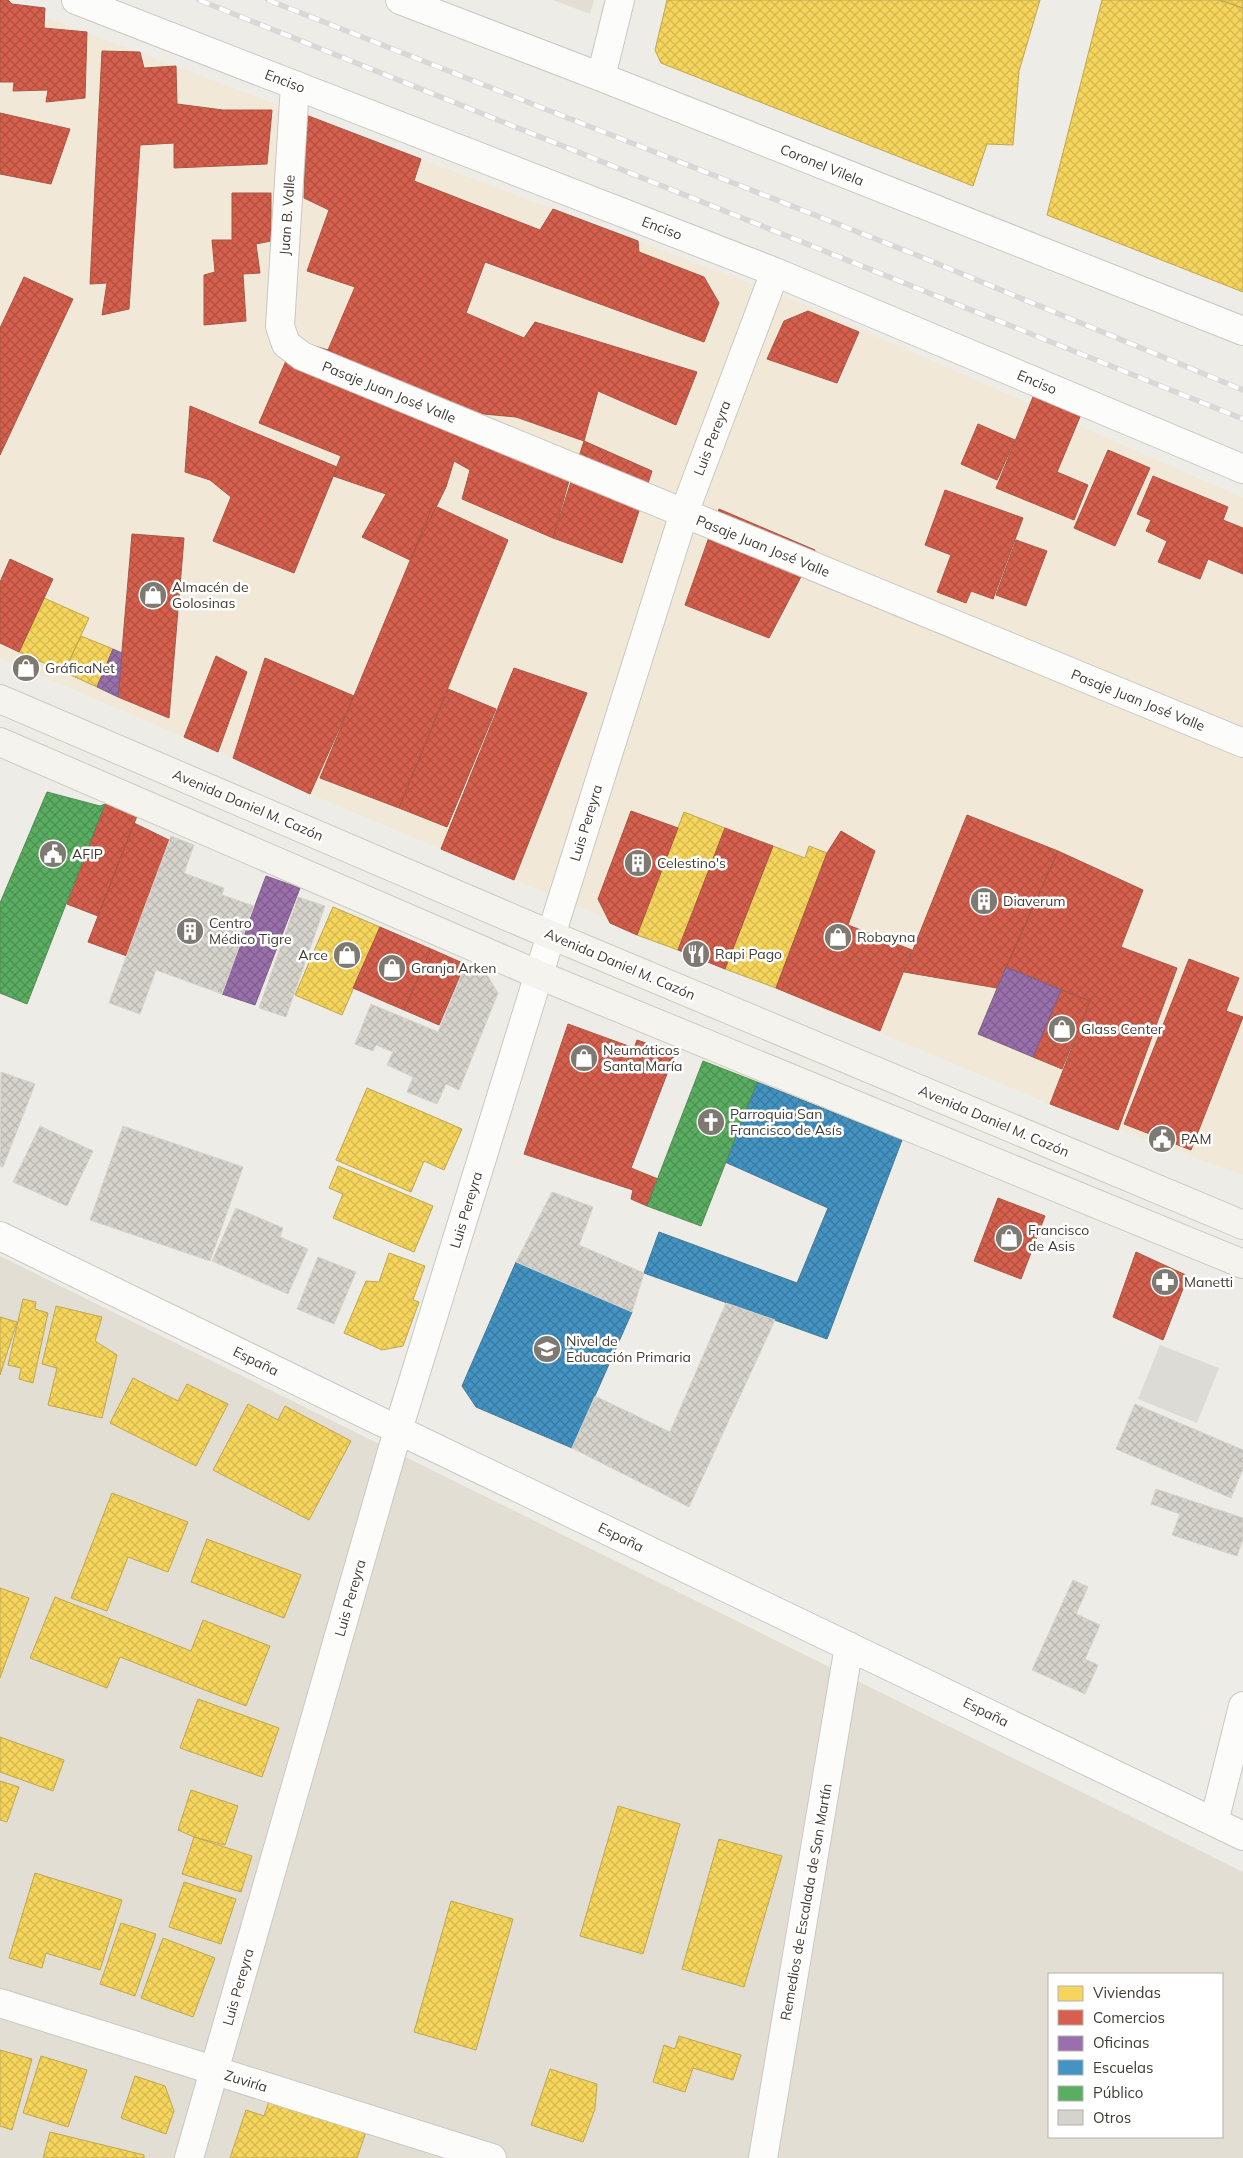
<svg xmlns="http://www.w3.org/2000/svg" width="1243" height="2158" viewBox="0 0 1243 2158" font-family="Mulish,sans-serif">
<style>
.residential{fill:#e2ded3;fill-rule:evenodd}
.commercial{fill:#f1e8d8}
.parking{fill:#dddbd6}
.homes{fill:url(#homes-cross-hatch);stroke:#c0a750}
.shops{fill:url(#shops-cross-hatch);stroke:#aa5645}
.offices{fill:url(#offices-cross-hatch);stroke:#7f6187}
.schools{fill:url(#schools-cross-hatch);stroke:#437998}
.public{fill:url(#public-cross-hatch);stroke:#538c53}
.building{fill:url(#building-cross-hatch);stroke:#d6d3cc}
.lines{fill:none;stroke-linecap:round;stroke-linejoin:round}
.street-casing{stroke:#cac8c2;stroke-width:30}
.secondary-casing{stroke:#cfcabe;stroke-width:30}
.street{stroke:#fcfcfb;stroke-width:28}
.secondary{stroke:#f5f3ed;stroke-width:28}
.rail-casing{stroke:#d8d8d7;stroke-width:5.5}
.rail{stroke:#fff;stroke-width:4;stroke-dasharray:11;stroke-linecap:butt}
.labels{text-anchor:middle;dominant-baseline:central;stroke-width:5;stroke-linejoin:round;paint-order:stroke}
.street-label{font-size:14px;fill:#423d33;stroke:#fff}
.poi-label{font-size:14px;fill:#423d33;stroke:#fff;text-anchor:start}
</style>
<defs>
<pattern id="homes-cross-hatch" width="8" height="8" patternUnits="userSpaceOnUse" patternTransform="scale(1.25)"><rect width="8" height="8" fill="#f6d55c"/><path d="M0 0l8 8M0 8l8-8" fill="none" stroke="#d4b850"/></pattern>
<pattern id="shops-cross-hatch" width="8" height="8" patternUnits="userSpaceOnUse" patternTransform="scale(1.25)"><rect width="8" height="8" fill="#d6604d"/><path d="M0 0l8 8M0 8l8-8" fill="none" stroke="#af5041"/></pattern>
<pattern id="offices-cross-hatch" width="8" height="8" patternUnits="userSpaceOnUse" patternTransform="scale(1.25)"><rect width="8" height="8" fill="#9970ab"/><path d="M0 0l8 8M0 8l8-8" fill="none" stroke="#7e5d8c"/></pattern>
<pattern id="schools-cross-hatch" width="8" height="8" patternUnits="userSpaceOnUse" patternTransform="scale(1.25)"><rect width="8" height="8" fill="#4393c3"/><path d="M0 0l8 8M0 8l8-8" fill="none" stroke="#3a799f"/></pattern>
<pattern id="public-cross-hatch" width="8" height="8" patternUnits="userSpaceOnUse" patternTransform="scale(1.25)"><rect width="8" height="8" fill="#5aae61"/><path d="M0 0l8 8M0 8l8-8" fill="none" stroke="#4c8f51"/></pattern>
<pattern id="building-cross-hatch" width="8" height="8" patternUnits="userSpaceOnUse" patternTransform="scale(1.25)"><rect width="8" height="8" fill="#d6d3cd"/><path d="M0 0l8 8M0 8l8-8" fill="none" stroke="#b9b6b0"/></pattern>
</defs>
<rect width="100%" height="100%" fill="#eeece6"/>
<path class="residential" d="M553,0H594L590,14Z
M0,1256L1243,1872V2158H0ZM1049,1974H1222V2137H1049Z"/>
<path class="commercial" d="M0,0L794,300L1243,498V1175L1050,1104L310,794L233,758L0,658Z"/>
<path class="parking" d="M1160,1345L1219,1368L1197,1423L1138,1399Z"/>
<path class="homes" d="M667,0H1040L1019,71L1013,145L987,144L973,186L661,63L655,50Z
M1102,0H1220L1243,8V292L1047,215Z
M1220,0H1243L1242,8Z
M44,598L89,618L64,672L19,652Z
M81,636L113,649L97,687L64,672Z
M684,812L725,828L678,950L637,935Z
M773,846L805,858L809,846L827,853L776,988L725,969Z
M333,907L380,927L342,1015L295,995Z
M367,1088L462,1129L444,1170L424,1161L411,1192L336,1160Z
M338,1166L433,1206L414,1252L333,1218L343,1194L329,1188Z
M389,1253L425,1266L413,1300L419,1302L403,1346L382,1350L344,1333L366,1281L379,1282Z
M23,1299L36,1302L35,1309L48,1313L33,1383L19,1379L21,1368L8,1365Z
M56,1306L102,1317L95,1341L117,1355L102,1418L48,1405L57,1368L42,1364Z
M0,1317L17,1322L0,1375Z
M133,1378L178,1401L187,1384L228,1404L196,1466L110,1423Z
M248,1404L278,1420L285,1406L351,1441L309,1520L213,1470Z
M112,1493L188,1522L168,1572L128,1557L107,1611L71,1598Z
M207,1539L301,1575L284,1618L191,1582Z
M0,1588L29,1598L0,1678Z
M55,1597L191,1651L203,1620L270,1646L246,1706L120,1657L107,1688L30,1658Z
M198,1699L279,1728L262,1777L180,1748Z
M0,1737L64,1760L53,1791L0,1772Z
M0,1781L19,1787L7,1822L0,1820Z
M191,1790L238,1806L225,1845L194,1837L178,1830Z
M618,1806L680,1824L643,1954L580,1936Z
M194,1837L252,1856L241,1892L182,1874Z
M719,1839L782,1856L744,1987L682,1969Z
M35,1873L122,1900L100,1970L46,1953L42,1968L9,1958Z
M184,1882L236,1899L221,1944L169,1927Z
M451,1901L513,1919L476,2050L414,2032Z
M121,1923L156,1934L135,1996L100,1984Z
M163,1938L215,1958L193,2017L141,1998Z
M679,2036L741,2055L733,2080L693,2068L685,2092L653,2082L664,2045L675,2049Z
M0,2050L32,2059L12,2130L0,2126Z
M41,2056L87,2070L68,2127L23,2113Z
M550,2069L597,2084L595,2109L583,2142L531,2125Z
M135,2076L165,2086L174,2111L166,2134L121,2118Z
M269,2101L366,2132L357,2158H230L246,2110L264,2116Z
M50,2132L144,2155V2158H43Z"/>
<path class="shops" d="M0,0H8L12,4L45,8L44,28L87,32L85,98L46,102L48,90L13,91L14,82H0Z
M102,51L140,52L144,68L176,66L177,104L223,110H272L267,164L174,168V143L140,145L129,309L102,315L107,283L90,284Z
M0,113L70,129L51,184L0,174Z
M306,115L421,159L414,181L540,230L553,209L638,241L639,252L704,277L719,303L704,342L485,262L466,313L524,338L535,322L697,372L676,425L598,391L584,441L516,417L483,414L474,435L570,477L553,538L462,499L470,470L454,461L446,487L410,560L362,537L386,494L333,476L341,456L259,423L295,340L328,350L355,287L307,271L329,210L304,198Z
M232,193H271V241L256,244L260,273L243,274L246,321L204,325V275L215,272L212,240H232Z
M24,277L73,299L0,455V328Z
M808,311L859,332L837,383L767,359L784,321Z
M1035,392L1082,412L1057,472L1088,485L1074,520L996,488Z
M190,406L337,467L294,573L213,541L231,497L210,480L185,472Z
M978,424L1015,440L997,480L961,464Z
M584,441L652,471L622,563L553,538Z
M1108,450L1150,468L1115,546L1074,528Z
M1153,476L1228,507L1223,520L1243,528V574L1208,559L1200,579L1158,562L1167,541L1146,531L1151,520L1137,514Z
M945,490L1023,518L993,599L971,591L966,603L937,592L951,555L925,545Z
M433,505L508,540L399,808L320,778Z
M719,509L815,550L769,638L685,605Z
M132,534L184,538L169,718L118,697Z
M1016,540L1047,551L1026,606L996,595Z
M10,559L53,579L19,652L0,643V582Z
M216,656L247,672L218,752L184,737Z
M265,658L354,696L310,794L233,758Z
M514,668L587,693L514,880L441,849Z
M448,689L496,709L447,827L399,808Z
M105,804L137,816L98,916L67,904Z
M631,811L678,828L637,935L610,923L598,899Z
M967,815L1058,851L997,988L904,972Z
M134,823L169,840L127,956L88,942Z
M725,828L773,846L725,969L678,950Z
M841,831L875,851L848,925L912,950L880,1031L776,988L827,853Z
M1058,851L1143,890L1121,947L1177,968L1118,1130L1050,1104L1090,1001L1006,967Z
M380,927L431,949L404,1010L353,988Z
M431,949L465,964L439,1025L404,1010Z
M1189,959L1239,978L1226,1011L1243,1017L1191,1150L1124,1124Z
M1061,990L1090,1001L1062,1069L1033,1057Z
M568,1024L634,1048L637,1040L675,1053L631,1168L658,1179L647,1206L631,1199L633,1190L524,1154Z
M998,1198L1045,1216L1021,1279L974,1261Z
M1136,1252L1188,1276L1163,1340L1113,1317Z"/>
<path class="offices" d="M113,649L122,653L118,697L97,687Z
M266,876L300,888L255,1005L222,994Z
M1006,967L1061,990L1033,1057L978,1034Z"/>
<path class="schools" d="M757,1082L902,1140L827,1339L644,1273L659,1232L797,1283L828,1208L725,1162Z
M516,1262L632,1312L572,1448L476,1407L462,1386Z"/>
<path class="public" d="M47,792L100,806L105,804L27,1004L0,993V903Z
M703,1061L757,1082L701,1226L647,1206Z"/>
<path class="building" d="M171,836L194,845L184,873L224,888L222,895L254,906L222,994L156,970L140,1014L109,1003Z
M298,897L325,906L286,1017L259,1008Z
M465,966L487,975L498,993L459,1090L446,1084L437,1104L407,1092L413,1077L387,1065L393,1052L376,1045L373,1051L355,1044L371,1004L438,1032Z
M1,1072L35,1084L3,1167L0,1166Z
M40,1126L93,1151L67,1206L13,1182Z
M123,1126L243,1167L210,1261L90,1220Z
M552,1192L593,1207L579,1245L644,1273L632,1312L516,1262Z
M236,1208L283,1228L280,1237L308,1249L288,1294L212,1261Z
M318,1257L356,1272L334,1324L297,1309Z
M726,1303L775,1320L689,1507L572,1448L595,1396L670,1432Z
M1135,1404L1243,1450V1469L1231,1498L1116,1449Z
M1156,1489L1243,1518V1539L1237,1556L1172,1535L1180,1514L1151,1504Z
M1073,1580L1088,1587L1076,1614L1100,1625L1085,1659L1098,1665L1085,1694L1032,1670Z"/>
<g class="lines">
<defs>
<path id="street" d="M76,0L775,272L1243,469
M400,0L601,77L1243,331
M601,77L620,0
M295,85L280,326L286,344L302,356L1243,743
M0,1236L398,1430L1243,1836
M1214,1822L1243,1706
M0,2003L492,2158
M189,2158L398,1430L551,935L684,513L775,272
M763,2158L849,1646"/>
<path id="secondary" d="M0,699L551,935L1243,1225
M0,742L539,975L1243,1264"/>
</defs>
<use href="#street" class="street-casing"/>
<use href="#secondary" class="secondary-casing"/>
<use href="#street" class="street"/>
<use href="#secondary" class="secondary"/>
<defs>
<path id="rail" d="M199,0L1243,419
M268,0L914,254L1243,390"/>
</defs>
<use href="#rail" class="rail-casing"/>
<use href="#rail" class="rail"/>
</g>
<defs>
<symbol id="shop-disc" viewBox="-11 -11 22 22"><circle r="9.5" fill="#7e7a72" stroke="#fff"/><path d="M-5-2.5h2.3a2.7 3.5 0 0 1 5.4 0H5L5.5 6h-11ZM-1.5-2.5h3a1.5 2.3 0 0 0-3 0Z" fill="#fff"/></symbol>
<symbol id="civic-disc" viewBox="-11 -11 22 22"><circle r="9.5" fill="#7e7a72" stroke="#fff"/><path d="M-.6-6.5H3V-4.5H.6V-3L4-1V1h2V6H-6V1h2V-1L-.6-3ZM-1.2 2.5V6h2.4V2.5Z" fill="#fff"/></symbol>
<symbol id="building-disc" viewBox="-11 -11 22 22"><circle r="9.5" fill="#7e7a72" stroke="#fff"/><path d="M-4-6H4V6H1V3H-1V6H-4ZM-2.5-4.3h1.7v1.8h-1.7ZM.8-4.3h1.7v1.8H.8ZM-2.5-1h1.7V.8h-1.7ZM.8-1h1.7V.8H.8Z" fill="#fff"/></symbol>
<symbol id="restaurant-disc" viewBox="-11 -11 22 22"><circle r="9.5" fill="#7e7a72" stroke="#fff"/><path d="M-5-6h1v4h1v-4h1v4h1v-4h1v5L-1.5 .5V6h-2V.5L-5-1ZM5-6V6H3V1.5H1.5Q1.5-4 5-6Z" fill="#fff"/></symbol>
<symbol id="church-disc" viewBox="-11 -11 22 22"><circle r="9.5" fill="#7e7a72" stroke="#fff"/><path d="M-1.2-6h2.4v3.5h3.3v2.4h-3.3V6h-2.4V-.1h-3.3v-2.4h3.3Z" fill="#fff"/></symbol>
<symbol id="pharmacy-disc" viewBox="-11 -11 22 22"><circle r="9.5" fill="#7e7a72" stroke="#fff"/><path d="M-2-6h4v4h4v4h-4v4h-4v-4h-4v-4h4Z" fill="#fff"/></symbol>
<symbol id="school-disc" viewBox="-11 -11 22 22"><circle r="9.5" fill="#7e7a72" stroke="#fff"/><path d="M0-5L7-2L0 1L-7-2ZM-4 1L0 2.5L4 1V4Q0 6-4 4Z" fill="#fff"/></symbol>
</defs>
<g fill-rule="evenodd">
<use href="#shop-disc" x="137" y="579" width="32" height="32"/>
<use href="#shop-disc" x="10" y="652" width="32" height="32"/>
<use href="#civic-disc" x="37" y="838" width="32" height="32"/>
<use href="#building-disc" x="622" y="847" width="32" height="32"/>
<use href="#building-disc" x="968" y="885" width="32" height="32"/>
<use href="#building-disc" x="174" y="915" width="32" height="32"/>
<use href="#shop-disc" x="822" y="921" width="32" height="32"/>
<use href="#restaurant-disc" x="680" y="938" width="32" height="32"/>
<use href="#shop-disc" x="331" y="939" width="32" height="32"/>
<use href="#shop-disc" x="376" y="952" width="32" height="32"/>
<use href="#shop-disc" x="1046" y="1013" width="32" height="32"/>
<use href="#shop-disc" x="568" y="1042" width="32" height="32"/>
<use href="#church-disc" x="695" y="1106" width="32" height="32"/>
<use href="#civic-disc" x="1146" y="1123" width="32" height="32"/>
<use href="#shop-disc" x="993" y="1222" width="32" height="32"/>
<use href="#pharmacy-disc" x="1149" y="1266" width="32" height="32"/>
<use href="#school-disc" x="531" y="1333" width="32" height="32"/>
</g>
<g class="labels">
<g class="street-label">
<text transform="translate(285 81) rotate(21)">Enciso</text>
<text transform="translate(822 165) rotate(22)">Coronel Vilela</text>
<text transform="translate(287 215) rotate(-86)">Juan B. Valle</text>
<text transform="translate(662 228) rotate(21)">Enciso</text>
<text transform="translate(1037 382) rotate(23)">Enciso</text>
<text transform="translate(389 392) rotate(22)">Pasaje Juan José Valle</text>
<text transform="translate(712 438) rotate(-69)">Luis Pereyra</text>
<text transform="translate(763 546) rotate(22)">Pasaje Juan José Valle</text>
<text transform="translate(1138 700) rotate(22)">Pasaje Juan José Valle</text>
<text transform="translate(248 805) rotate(23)">Avenida Daniel M. Cazón</text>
<text transform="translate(586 823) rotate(-73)">Luis Pereyra</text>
<text transform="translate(620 964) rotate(23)">Avenida Daniel M. Cazón</text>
<text transform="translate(994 1121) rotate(23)">Avenida Daniel M. Cazón</text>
<text transform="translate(466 1210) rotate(-73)">Luis Pereyra</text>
<text transform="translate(256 1361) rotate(26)">España</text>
<text transform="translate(621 1537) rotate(26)">España</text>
<text transform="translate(350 1598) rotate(-74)">Luis Pereyra</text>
<text transform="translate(986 1712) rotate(26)">España</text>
<text transform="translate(806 1902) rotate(-80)">Remedios de Escalada de San Martín</text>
<text transform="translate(238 1987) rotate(-74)">Luis Pereyra</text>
<text transform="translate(246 2081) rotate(17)">Zuviría</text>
</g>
<g class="poi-label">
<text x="172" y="587">Almacén de<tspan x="172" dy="16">Golosinas</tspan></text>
<text x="45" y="668">GráficaNet</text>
<text x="72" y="854">AFIP</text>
<text x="657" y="863">Celestino's</text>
<text x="1003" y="901">Diaverum</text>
<text x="209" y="923">Centro<tspan x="209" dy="16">Médico Tigre</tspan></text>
<text x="857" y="937">Robayna</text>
<text x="715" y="954">Rapi Pago</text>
<text x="328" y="955" text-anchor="end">Arce</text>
<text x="411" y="968">Granja Arken</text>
<text x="1081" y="1029">Glass Center</text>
<text x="603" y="1050">Neumáticos<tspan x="603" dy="16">Santa María</tspan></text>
<text x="730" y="1114">Parroquia San<tspan x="730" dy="16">Francisco de Asís</tspan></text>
<text x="1181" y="1139">PAM</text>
<text x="1028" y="1230">Francisco<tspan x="1028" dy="16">de Asis</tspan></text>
<text x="1184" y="1282">Manetti</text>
<text x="566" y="1341">Nivel de<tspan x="566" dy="16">Educación Primaria</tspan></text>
</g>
</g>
<rect x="1048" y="1973" width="175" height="165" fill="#ffffff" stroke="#b3b1ad"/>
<rect x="1058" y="1986" width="25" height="15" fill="#f6d55c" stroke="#b3b1ad"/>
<text x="1093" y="1998" font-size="15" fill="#423d33">Viviendas</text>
<rect x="1058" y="2010" width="25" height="15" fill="#d6604d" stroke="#b3b1ad"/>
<text x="1093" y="2023" font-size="15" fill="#423d33">Comercios</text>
<rect x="1058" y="2036" width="25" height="15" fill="#9970ab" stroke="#b3b1ad"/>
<text x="1093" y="2048" font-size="15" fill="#423d33">Oficinas</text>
<rect x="1058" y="2060" width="25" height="15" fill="#4393c3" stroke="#b3b1ad"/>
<text x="1093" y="2073" font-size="15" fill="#423d33">Escuelas</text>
<rect x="1058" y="2086" width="25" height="15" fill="#5aae61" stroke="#b3b1ad"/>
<text x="1093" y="2098" font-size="15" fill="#423d33">Público</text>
<rect x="1058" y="2110" width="25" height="15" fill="#d6d3cd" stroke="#b3b1ad"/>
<text x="1093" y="2123" font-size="15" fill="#423d33">Otros</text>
</svg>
